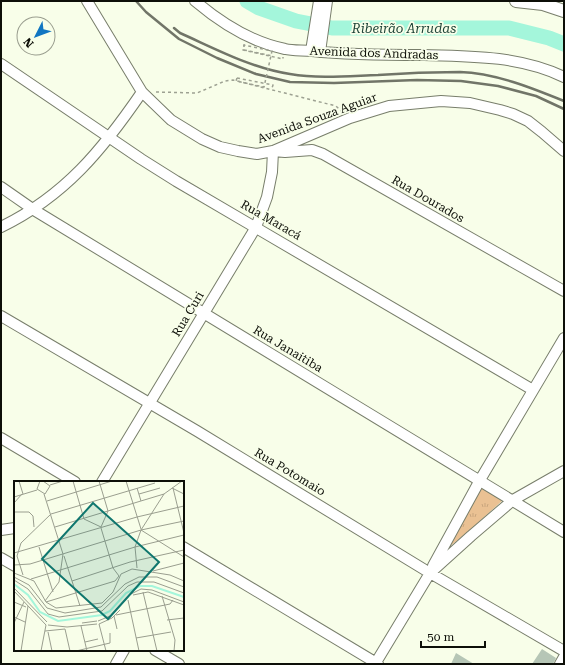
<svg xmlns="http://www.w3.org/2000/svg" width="565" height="665" viewBox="0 0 565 665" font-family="'Roboto Serif',serif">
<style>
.park{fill:url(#park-tufts)}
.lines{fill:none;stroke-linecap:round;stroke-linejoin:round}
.river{stroke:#a4f6db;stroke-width:15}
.building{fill:#b6c6b6}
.minor-casing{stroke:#787e6b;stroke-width:12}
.major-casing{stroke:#787e6b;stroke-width:14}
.path{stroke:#9da192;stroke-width:1.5;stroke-dasharray:3 3;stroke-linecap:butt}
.minor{stroke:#fff;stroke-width:10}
.major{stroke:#fff;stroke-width:12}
.rail{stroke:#717568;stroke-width:2.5}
.path-bridge{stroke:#9da192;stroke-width:1.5;stroke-dasharray:3 3;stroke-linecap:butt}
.labels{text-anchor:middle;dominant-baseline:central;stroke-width:3.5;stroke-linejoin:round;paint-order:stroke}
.street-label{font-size:12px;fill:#0d0f08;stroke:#f8fee9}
.water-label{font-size:13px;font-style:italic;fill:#1f4539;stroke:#f8fee9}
.inset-river{fill:none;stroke:#a4f6db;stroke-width:2}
.inset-road{fill:none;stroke:#9a9e8f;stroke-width:1}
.view{fill:#0f766e;fill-opacity:0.15;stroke:#0f766e;stroke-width:2}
.inset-edge{fill:none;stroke:#0d0f08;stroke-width:2}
</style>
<defs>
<pattern id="park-tufts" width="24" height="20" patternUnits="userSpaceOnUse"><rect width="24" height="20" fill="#eac193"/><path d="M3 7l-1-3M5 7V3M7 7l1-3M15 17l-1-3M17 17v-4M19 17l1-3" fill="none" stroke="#c8a57d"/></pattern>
</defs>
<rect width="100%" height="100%" fill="#f8fee9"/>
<path class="park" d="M482,486L503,500L470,530L448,548Z"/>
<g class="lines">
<path class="river" d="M247,1L259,8L296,21L332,28H509L549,38L564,44"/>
</g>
<path class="building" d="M542,649L556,658L553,664H532Z
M456,653L474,664H451Z"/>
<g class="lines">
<defs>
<path id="minor" d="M87,1L142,92L171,120L202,139L220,147L238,151L257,154L273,151L350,118L389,106L441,101L470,103L500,110L513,114L528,121L542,132L564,151
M195,1C221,23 250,42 285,49C293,51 303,50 312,51C349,55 387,55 424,55C471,56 521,56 564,77
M311,51L319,1
M320,52L327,1
M1,64L141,159L176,181L533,390
M1,187L34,210L564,532
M1,227C65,196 103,149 142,92
M1,316L197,431L430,573L564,651
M1,438L75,482
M102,482L256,227L267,197L272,172L273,151L285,152L312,150L323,154L564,291
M1,530L15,528
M183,547L378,664
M1,558L15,566
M433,566L480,480L564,338
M155,650L179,664
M116,664L124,650
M375,664L430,573L471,536L513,500L564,471
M560,664L564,657"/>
<path id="major" d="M516,1L543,4L564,11"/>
</defs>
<use href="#minor" class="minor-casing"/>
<use href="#major" class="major-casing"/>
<path class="path" d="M245,46L244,45L243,50L283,59V57
M244,50L273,56
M237,78L273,85L272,88
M156,92L197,93L225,81L233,80L336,106L342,112"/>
<use href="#minor" class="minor"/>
<use href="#major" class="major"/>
<path class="rail" d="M136,1L146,12L179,39L217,58L256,74L290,82L334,83L417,80L461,81L498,86L536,96L564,109
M174,28L180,33C216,49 251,68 290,74C319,79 349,76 378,75C405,73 432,72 460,72C495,73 532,88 564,101"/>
<path class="path-bridge" d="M237,78L236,81L264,87L272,51L244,45V50"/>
</g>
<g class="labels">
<g class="street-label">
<text transform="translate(374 53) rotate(2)">Avenida dos Andradas</text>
<text transform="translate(317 118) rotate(-20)">Avenida Souza Aguiar</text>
<text transform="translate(428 199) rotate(30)">Rua Dourados</text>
<text transform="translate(271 220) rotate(30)">Rua Maracá</text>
<text transform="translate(188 314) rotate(-59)">Rua Curi</text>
<text transform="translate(288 349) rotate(31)">Rua Janaitiba</text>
<text transform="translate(290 472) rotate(31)">Rua Potomaio</text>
</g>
<g class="water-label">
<text x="404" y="28">Ribeirão Arrudas</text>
</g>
</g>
<g transform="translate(14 481)">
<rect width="170" height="170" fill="#f8fee9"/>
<path class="inset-river" d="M0,103L14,114L26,131L44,140L88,134L96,130L112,112L126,105H138L170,116"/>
<path class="inset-road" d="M5,0L9,13M26,0L23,8L31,13M29,0L36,5L31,13M59,0L70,38L87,46M85,0L94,30L87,46M112,0L127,48M36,4L49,0M123,7L127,20M158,7L170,13M159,7L170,52M30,13L49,73L45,101L31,120M125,13L146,7M0,16L23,9M33,20L98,0M0,22L8,13M0,31H15L19,35L20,46M41,46L150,13M127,49L170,76M25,66L39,111M0,72L123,36L170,25M50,75L66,125M0,84L16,83L127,49L170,40M123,87L121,66L127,49L150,13L168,0M139,90L170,82M0,92L20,100L32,121L42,127L88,122L99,111L107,93L118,88L156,94L170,100M9,94L3,75L7,62L37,33L141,2M0,96L15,104L33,127L51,132L87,126L111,103L125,96H143L170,106M17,98L121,66L170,54M0,99L14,108L34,133L45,136L88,130L114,105L123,101H140L170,112M58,100L116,81L170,69M0,107L33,141M0,110L32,144M129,111L143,170M119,114L134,111L170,124M148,115L161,159L160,170M114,119L125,170M0,121L12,126M32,121L101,100L105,95L99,87L87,47M102,134L156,123L159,119M100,135L103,148M0,136L11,141M153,139L170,137M84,140L96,135L117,113L127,108L138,109L170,121M0,142L10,121M68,142L83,140M85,143L92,170M85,143L98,137L106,129M34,144L53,146L83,143M67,145L73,170M51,148L56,170M31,150L51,148M34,151L38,170M122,157L157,151M71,161L84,158M7,170L14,125M27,170L32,144M62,170L96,162V152"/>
<path class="view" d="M79,22L145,81L94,138L28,78Z"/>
<rect width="170" height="170" class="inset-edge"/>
</g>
<rect width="565" height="665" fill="none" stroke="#0d0f08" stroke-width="4"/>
<g transform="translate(36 36) rotate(228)"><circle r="19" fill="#f8fee9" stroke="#9a9e8f"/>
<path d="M0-3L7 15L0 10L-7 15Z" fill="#1176c2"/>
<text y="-6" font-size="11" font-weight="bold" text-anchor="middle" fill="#0d0f08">N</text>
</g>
<path d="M421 641v6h64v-6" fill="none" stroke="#0d0f08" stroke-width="2"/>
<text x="427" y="641" font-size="12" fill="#0d0f08" stroke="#f8fee9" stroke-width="3" paint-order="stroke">50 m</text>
</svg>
